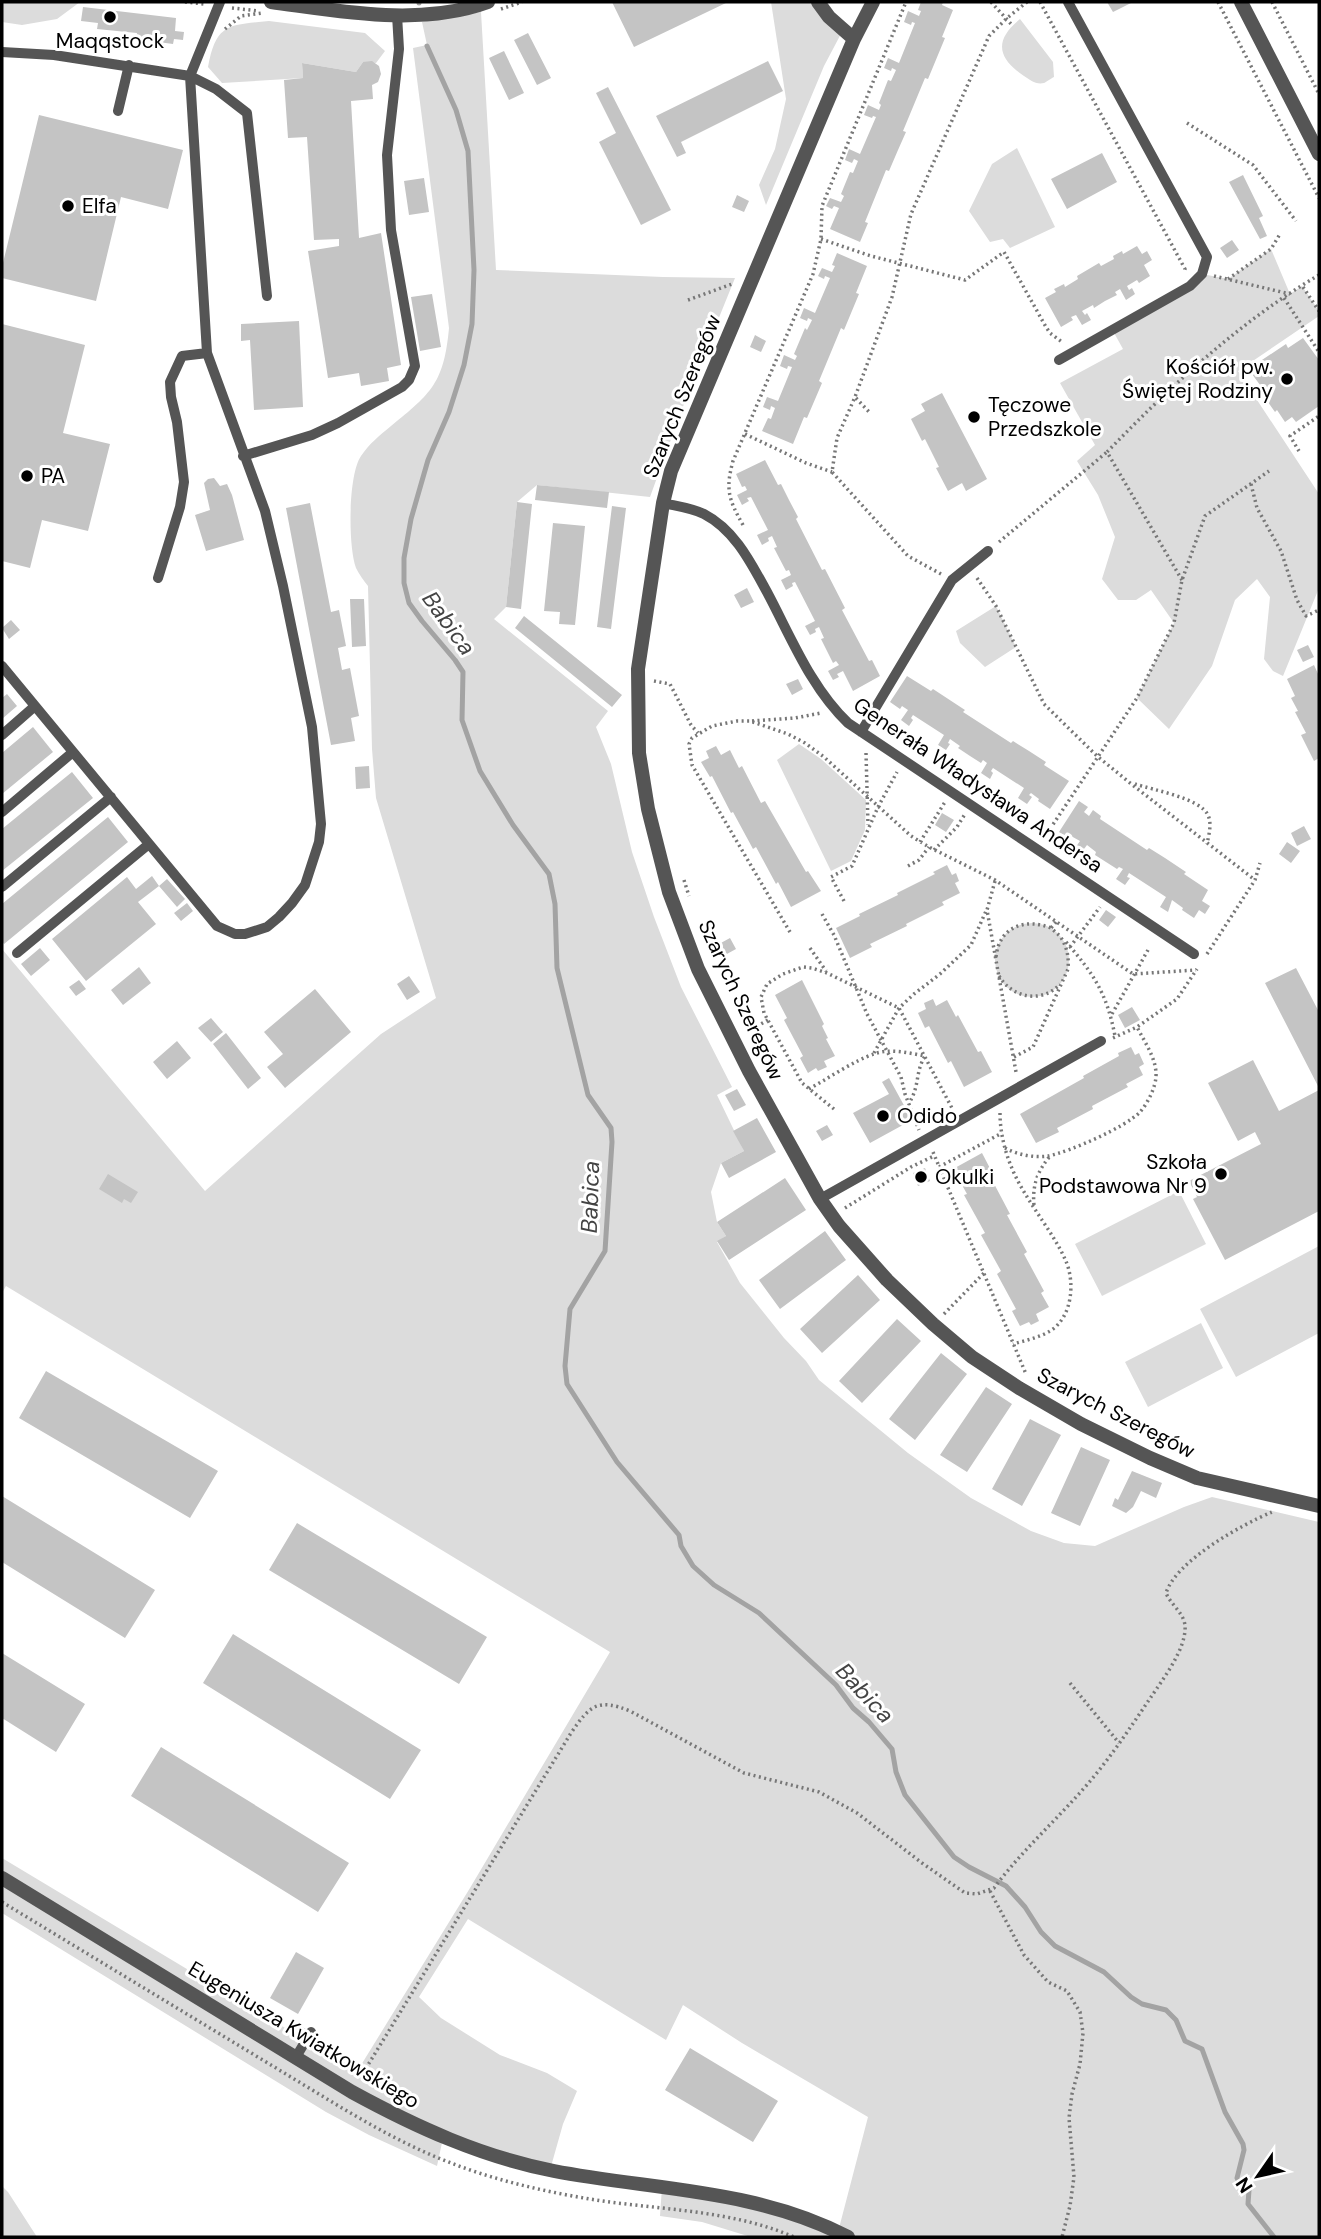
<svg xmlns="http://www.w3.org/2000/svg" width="1321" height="2239" viewBox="0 0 1321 2239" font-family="'DM Sans',sans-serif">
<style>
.green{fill:#dcdcdc}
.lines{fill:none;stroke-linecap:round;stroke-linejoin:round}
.stream{stroke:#a3a3a3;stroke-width:5}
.building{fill:#c4c4c4}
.path{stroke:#777;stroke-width:3.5;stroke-dasharray:2 3.5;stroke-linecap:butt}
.service{stroke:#555;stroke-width:10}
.minor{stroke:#555;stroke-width:14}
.tertiary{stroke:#555;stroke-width:14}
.poi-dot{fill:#000;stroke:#fff;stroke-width:2.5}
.labels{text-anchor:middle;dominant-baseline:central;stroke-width:6;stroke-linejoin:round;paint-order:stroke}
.poi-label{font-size:21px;fill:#000;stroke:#fff;text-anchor:start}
.street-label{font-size:21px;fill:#000;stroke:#fff}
.water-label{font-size:23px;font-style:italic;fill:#444;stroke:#fff}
</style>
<rect width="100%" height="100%" fill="#fff"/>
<path class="green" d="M2,2H80L57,19L22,25L2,22Z
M771,2H818L843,30L824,66L766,205L759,185L775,149L786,99Z
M481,12L496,270L663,277L735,278L682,409L650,497L537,485L517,502L506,607L494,619L608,711L596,727L611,764L632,852L654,917L681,987L732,1087L717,1095L744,1151L721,1163L711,1192L717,1222L726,1236L717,1242L740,1283L784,1338L806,1361L819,1380L908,1453L971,1498L1031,1531L1064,1543L1095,1546L1184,1507L1212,1497L1319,1522V2237H751L702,2222L660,2216L662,2187L740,2198L838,2232L868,2117L742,2043L683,2005L666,2040L468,1919L419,1997L441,2018L500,2055L547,2073L577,2091L563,2124L550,2170L443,2138L437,2166L369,2135L326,2112L2,1913V1858L287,2029L301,2026L322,2039L325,2051L358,2070L470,1888L610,1652L6,1286L2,1293V949L205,1191L381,1034L436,998L376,798L372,749L368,586C364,581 359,574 356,568C348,547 348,475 361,456C369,444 380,435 391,426C432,393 444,382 449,328L413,48L427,45L422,22Z
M1020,19L1053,62L1054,77C1053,77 1045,83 1044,83C1036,85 1030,80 1024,76C997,58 994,40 1020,19Z
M269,21L365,33L385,51L376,63L363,62L356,72L302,63L303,78L222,83L208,67C216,23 229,25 269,21Z
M1017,148L1055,227L1010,248L1003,239L990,242L969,211L992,164Z
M1271,249L1290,294L1302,286L1319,311V316L1238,371L1319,494V588L1283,676L1273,671L1264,659L1270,597L1257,579L1235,600L1212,666L1169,729L1137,698L1174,623L1151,590L1136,600H1118L1102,579L1115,537L1098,495L1077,461L1095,445L1060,383L1123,349L1113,331L1202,274L1228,279Z
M996,606L1016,647L985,667L960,643L956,631Z
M799,744L821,759L866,800L865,830L851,861L831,871L777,760Z
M995 960a37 37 0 1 1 74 0a37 37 0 1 1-74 0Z
M1179,1191L1206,1244L1102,1296L1075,1244Z
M1319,1246V1333L1236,1377L1200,1309Z
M1201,1323L1223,1368L1148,1407L1125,1362Z
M2,2186L8,2192L37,2237H2Z"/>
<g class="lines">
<path class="stream" d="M419,2V3
M427,46L456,110L468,151L474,270L472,324L464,365L449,412L428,460L411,519L404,558V583L409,603L422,621L455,660L463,672L462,720L480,771L513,825L549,874L555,904L557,968L588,1095L611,1128L612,1142L605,1251L570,1309L565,1366L567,1384L617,1462L679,1535L681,1546L693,1566L714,1585L759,1613L836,1685L853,1708L869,1722L892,1749L896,1772L905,1795L954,1857L969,1867L1006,1886L1025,1907L1041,1932L1055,1946L1104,1972L1131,1997L1142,2004L1166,2010L1176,2020L1185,2041L1202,2049L1225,2112L1243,2144L1244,2150L1237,2178L1240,2184L1249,2190L1248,2204L1274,2237"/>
</g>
<path class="building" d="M612,2H728L634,47Z
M921,2H943L942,5L953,10L942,37L945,38L928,79L925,78L903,131L906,132L898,150L889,171L886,170L865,222L868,223L860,242L830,229L839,208L834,206L832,209L826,206L830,198L841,202L844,196L841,194L850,172L853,173L858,161L854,159L852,163L845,160L849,149L860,154L876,117L873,116L872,118L864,115L868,105L879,110L881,105L879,103L888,80L891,81L896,70L892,68L891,71L884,68L888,58L899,63L915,23L912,22L911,25L904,22L908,11L919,16L921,11L918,10Z
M1107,2H1133L1113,12Z
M83,7L176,18L175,31L184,32L183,40L174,39L173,44L136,39L137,33L97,29L98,23L81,21Z
M528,33L551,78L537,85L514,40Z
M504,51L524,93L509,100L489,58Z
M372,61L379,66L381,74L378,82L372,85L373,99L351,101L359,238L381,233L401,365L387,368L389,381L361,386L359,373L328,378L308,251L339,246V239L314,240L307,137L288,138L284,80L303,78L302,63L356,72L363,62Z
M768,61L783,91L681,142L686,153L677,157L656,116Z
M608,87L671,210L641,225L599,142L616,133L596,93Z
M39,115L183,150L168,209L121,197L96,301L2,278V267Z
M1102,153L1117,182L1067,209L1051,179Z
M1243,175L1263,216L1259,218L1267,236L1260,239L1229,182Z
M424,178L429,212L409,215L404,181Z
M737,195L749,201L744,212L732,207Z
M1232,240L1239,250L1227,258L1220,248Z
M1137,246L1142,254L1147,251L1152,260L1144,265L1150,276L1139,283L1137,280L1127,286L1129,290L1132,288L1135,294L1126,300L1120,289L1115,292L1117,295L1105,301L1094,308L1093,305L1082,311L1085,315L1087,313L1091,320L1082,325L1076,315L1071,317L1073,320L1061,327L1045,298L1056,292L1054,289L1064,284L1065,287L1078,279L1077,276L1099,263L1101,266L1114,259L1113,256L1122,251L1123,254Z
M837,253L867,266L856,293L859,294L844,330L841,328L819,381L822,383L807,418L804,417L793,444L762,431L768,418L771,419L775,408L771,406L770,410L763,407L767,397L778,401L792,367L788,366L787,369L780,366L784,355L795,360L797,356L794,354L805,328L807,330L812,320L808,318L807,321L800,318L804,308L815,313L830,278L825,276L824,279L818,276L822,268L832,272L835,266L832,265Z
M432,294L441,347L420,351L411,297Z
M299,321L303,407L254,410L250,340L241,341V324Z
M2,324L85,345L63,433L110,444L88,531L42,520L30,568L2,561Z
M755,335L766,341L761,352L750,347Z
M1303,338L1319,360V406L1296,422L1292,417L1285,422L1277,410L1275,412L1257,387L1260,385L1252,374L1259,369L1253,366L1286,344L1288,348Z
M942,393L987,479L966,491L962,483L948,491L936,468L939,467L925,439L922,441L911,419L925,411L921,404Z
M765,460L778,485L781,484L789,500L798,517L796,519L822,570L825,569L845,608L842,610L869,661L872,660L880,676L853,691L843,671L837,674L839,677L833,680L828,671L839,665L836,661L833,663L821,639L824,638L819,627L815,629L816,632L810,635L805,626L815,621L795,582L792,583L793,586L786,590L781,580L791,575L789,570L786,571L774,548L777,547L772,536L768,538L769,541L762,545L757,535L768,530L751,497L747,498L749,501L742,505L737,495L747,490L745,486L742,487L736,474Z
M214,478L220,486L227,484L232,495L244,540L206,551L195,515L210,510L204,483L208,479Z
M537,485L609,492L607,508L535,500Z
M517,502L532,504L521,609L506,607Z
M310,503L331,612L339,610L346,646L338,648L342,670L350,668L359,716L351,718L355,741L331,745L286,508Z
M612,506L626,508L611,629L597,627Z
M553,523L585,526L575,625L559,624L560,612L544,611Z
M747,588L754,602L741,608L734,595Z
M350,599H364L366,646L352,647Z
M524,616L622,695L612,707L515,628Z
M11,620L20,630L9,639L2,628Z
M1308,645L1314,657L1303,662L1297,650Z
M1314,665L1319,676V758L1314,761L1301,735L1306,733L1295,712L1298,711L1291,698L1295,696L1287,679Z
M907,676L931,691L933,689L965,710L963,712L1011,743L1013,741L1029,751L1046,762L1044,765L1069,781L1050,809L1038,801L1039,799L1031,793L1029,795L1032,797L1027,804L1018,798L1024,788L993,768L991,771L993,773L990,779L981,773L987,763L983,760L981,763L970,756L958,748L960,746L950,739L948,743L950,744L946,750L938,745L944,735L913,715L911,718L913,720L909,726L901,720L908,710L902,706L900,709L890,702Z
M798,679L803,689L792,695L786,684Z
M7,694L17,706L2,719V698Z
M33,727L53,752L2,794V753Z
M716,746L721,755L730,750L739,768L742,766L761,803L765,801L806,872L808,871L821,891L791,907L778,882L776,884L756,847L753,849L733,812L731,813L712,776L710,777L701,762L709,758L706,751Z
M369,766L370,788L356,789L355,767Z
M72,772L93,798L2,871V829Z
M1079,801L1088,807L1084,812L1089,816L1093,810L1101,816L1100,819L1147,850L1149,848L1165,858L1186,872L1184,874L1208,890L1202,901L1210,906L1205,914L1199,910L1194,918L1182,910L1183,908L1172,900L1168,912L1160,907L1166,897L1129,873L1127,877L1130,878L1125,885L1116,879L1123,869L1119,867L1117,869L1095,855L1096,852L1087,845L1084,849L1087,851L1083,858L1073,851L1080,841L1071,836L1069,838L1059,832Z
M942,813L954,820L946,832L935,825Z
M108,817L128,842L4,944L2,941V904Z
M1304,826L1311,839L1297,846L1291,833Z
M1287,842L1300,851L1291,863L1279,854Z
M947,865L952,875L956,873L959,881L955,883L960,893L942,902L944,905L906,924L907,926L870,944L872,947L850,958L836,928L860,916L859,914L898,895L897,893L935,874L933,872Z
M152,876L159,886L138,902L156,924L86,981L52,939L127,877L136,889Z
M167,879L185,899L177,907L159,886Z
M187,903L193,911L181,921L174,913Z
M1106,910L1116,917L1108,927L1099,920Z
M730,938L736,949L725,955L719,944Z
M40,948L50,960L31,976L21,964Z
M139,967L151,983L123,1005L111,990Z
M1296,968L1319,1012V1088L1265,983Z
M409,976L420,992L407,1000L397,984Z
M79,980L86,989L76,996L69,987Z
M802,980L824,1024L822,1026L828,1038L826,1039L835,1056L824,1061L827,1067L818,1071L816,1068L808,1073L800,1058L803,1056L784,1020L787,1018L775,995Z
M315,989L351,1032L285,1088L267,1067L283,1054L264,1032Z
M933,999L936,1006L947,1000L956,1017L958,1015L978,1052L981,1051L992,1072L964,1087L951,1061L948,1063L929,1026L925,1028L918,1013L926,1009L924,1003Z
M1132,1007L1140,1020L1125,1028L1118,1015Z
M211,1018L223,1032L211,1042L198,1028Z
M226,1033L261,1078L248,1089L213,1044Z
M177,1041L191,1058L167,1079L153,1062Z
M1131,1047L1135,1055L1139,1053L1144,1064L1139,1067L1143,1075L1126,1084L1128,1087L1092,1106L1093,1109L1057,1128L1059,1132L1036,1143L1020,1114L1084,1078L1083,1076L1119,1056L1118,1053Z
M1253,1060L1279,1111L1319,1090V1211L1225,1260L1193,1199L1197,1197L1189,1181L1261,1144L1255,1132L1238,1141L1208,1083Z
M889,1078L912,1120L870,1143L853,1113L889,1094L882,1082Z
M737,1089L746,1105L734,1111L725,1095Z
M757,1118L776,1152L729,1178L721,1163L744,1151L733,1131Z
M827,1125L833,1135L822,1141L816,1131Z
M982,1153L994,1176L991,1178L1010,1214L1007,1215L1027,1252L1024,1254L1044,1291L1041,1293L1049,1307L1036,1314L1039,1321L1031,1325L1029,1322L1020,1326L1012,1311L1016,1309L997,1274L1001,1271L981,1235L985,1233L964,1195L967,1194L953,1169Z
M925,1168L930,1181L918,1186L913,1173Z
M108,1174L138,1192L131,1203L124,1199L122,1203L99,1189Z
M785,1178L806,1210L729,1260L717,1241L726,1236L717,1222Z
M825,1231L846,1260L780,1309L759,1280Z
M858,1275L880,1300L822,1353L800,1329Z
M897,1319L921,1341L862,1403L839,1381Z
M941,1353L967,1374L915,1440L889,1419Z
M46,1371L218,1471L190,1518L19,1418Z
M986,1387L1012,1404L967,1472L940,1455Z
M1030,1419L1061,1435L1022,1506L992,1489Z
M1081,1447L1110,1460L1080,1526L1051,1513Z
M1132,1471L1162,1483L1156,1498L1141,1491L1133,1507L1126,1513L1112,1506L1115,1498L1118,1500Z
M2,1496L155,1590L125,1638L2,1562Z
M297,1523L487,1637L459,1684L269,1570Z
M233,1634L421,1750L390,1799L203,1683Z
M2,1653L85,1704L56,1752L2,1718Z
M161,1747L349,1863L318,1912L131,1796Z
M296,1952L324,1968L298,2014L270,1998Z
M690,2048L778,2101L753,2142L665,2090Z"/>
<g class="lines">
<path class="path" d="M185,2L204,4
M991,2L1012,25
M1040,2L1185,269L1184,272
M1218,2L1319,198
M1272,2L1319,94
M232,8L259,11
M501,9L522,2
M225,29L241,16L262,13
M1187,123L1253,165L1296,221
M821,239L871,256L965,280L1004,252L1046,327L1050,333L1062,342
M1214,276L1290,294
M1228,279L1271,249L1280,234
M1303,287L1319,311
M1284,298L1319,352
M688,300L732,284
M856,398L871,414
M745,434L806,463L832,472
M1299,451L1290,436L1319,416
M1251,484L1257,508L1281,551L1297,600L1306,616L1319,610
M743,525C729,500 725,490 733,461L813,274L821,239L822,206L906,2
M999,542L1107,452
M941,574L908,556L832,472L837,438L855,397L892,297L911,214L989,36L1007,18L1027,2
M977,578L996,606L1044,704L1097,756L1130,783L1255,880
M1182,580L1107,452C1171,386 1239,322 1319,275
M654,681L670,684L691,725L698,733
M752,721L795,718L821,713
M866,753L868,825
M1135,784C1153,790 1200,798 1208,815C1212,824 1209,834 1207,844
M1044,838L1137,698L1174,623L1182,580L1205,516L1269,471
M920,842L945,802
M934,850L957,827L965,814
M908,866L919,860L929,847
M684,880L689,896
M995,881L987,910L1016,1072
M844,901L831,877L852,866L878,807L897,772
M822,914L834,935L867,1014L901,1077L905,1094L919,1130
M1056,922L1051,928L1061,937
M790,932L692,765L689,744L692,738L712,726L737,721H750L788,734L805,743L824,757L911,836L929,847L995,880L1133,974L1196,970
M1066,942C1094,974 1107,994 1115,1036
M1070,947L1100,907
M810,948L826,971
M1207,954L1255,880L1260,863
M996,957C999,926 1026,918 1051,928
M999,976C1012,998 1042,1004 1060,984
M1112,1014L1148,950
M747,1032L768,1020
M1113,1038L1137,1027L1177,999L1197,969
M874,1053L899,1008L914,994L940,974L971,945L986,911
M1014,1057L1033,1047L1068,969C1069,956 1067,947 1060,936
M809,1089C827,1079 855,1060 874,1054C890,1048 909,1053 925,1056C915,1072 920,1086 909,1103
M834,1109L802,1083L764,1013L761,997L767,984L783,974L803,967L812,968L827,973L899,1008L953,1110
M1000,1113C1000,1139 1009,1167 1023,1190C1036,1213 1054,1235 1065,1259C1075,1280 1073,1314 1053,1329C1042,1337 1027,1340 1013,1344
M1005,1148C1018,1155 1034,1158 1048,1156C1069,1152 1126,1127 1140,1112C1148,1103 1155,1088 1156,1077C1157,1059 1145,1043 1137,1027
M933,1152L1026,1374
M939,1167L1002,1133
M1034,1205C1032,1185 1038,1170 1051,1155
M845,1208L911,1167L934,1156
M944,1314L984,1273
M1070,1683L1119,1743
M990,1891L1024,1955L1048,1982L1067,1991L1080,2012L1083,2033L1080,2064L1072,2094L1069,2118L1074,2177L1070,2206L1062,2237
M2,1902L342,2108C376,2128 410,2147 446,2161C493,2180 546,2192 596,2200C661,2210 732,2210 794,2237
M360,2078L571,1733C590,1705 598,1698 630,1711L744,1773L819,1792L857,1813L922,1863L965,1893L977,1894L994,1888C1023,1849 1060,1817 1091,1780C1113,1754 1132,1725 1151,1697C1163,1679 1187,1648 1185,1625C1183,1612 1171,1605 1166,1593C1176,1561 1241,1525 1272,1512"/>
<path class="service" d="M2,52L54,55L190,76L216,89L247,113L267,296
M118,111L129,65
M1059,360L1190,286L1202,274L1207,257L1068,2
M243,456L312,435L338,423L402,387L409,380L415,366L391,230L387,155L399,49L397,15
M663,503C676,506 692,508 704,514C735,530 751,563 767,592C791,637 811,688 848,723L1194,954
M158,578L180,507L184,482L177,422L171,397L170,382L182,356L207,353
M2,666L217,926L235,934H245L267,927L279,917L292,903L305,885L319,842L321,824L312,727L283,586L265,511L207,353L190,76L220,2
M861,732L952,580L988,551
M2,735L35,706
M2,812L73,752
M2,887L111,797
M17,953L149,844
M820,1199L1101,1041
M296,2057L311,2032"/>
<path class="minor" d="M271,2C340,11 420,27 488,2
M818,2L829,17L854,39
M873,2L854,39L671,471L663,503L638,669L639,753L648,809L669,892L698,969L749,1071L820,1199L839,1226L887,1280L933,1324L972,1357L1019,1388L1081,1424L1150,1458L1197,1478L1319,1506
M2,1878L352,2092C416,2127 482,2157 554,2171C653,2190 757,2189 848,2237"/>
<path class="tertiary" d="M1241,2L1319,154"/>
</g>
<g class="poi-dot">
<circle cx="110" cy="17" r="7"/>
<circle cx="68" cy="206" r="7"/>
<circle cx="1287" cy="379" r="7"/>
<circle cx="974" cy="417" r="7"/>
<circle cx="27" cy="476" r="7"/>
<circle cx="883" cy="1116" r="7"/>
<circle cx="1221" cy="1174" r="7"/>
<circle cx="921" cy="1177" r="7"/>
</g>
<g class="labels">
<g class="poi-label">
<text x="110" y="41" text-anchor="middle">Maqqstock</text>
<text x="82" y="206">Elfa</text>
<text x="1273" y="367" text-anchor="end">Kościół pw.<tspan x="1273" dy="24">Świętej Rodziny</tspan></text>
<text x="988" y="405">Tęczowe<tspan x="988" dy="24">Przedszkole</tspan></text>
<text x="41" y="476">PA</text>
<text x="897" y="1116">Odido</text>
<text x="1207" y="1162" text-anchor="end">Szkoła<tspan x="1207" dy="24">Podstawowa Nr 9</tspan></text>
<text x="935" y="1177">Okulki</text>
</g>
<g class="street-label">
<text transform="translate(682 396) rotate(-68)">Szarych Szeregów</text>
<text transform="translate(978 785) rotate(34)">Generała Władysława Andersa</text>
<text transform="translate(741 1000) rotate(65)">Szarych Szeregów</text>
<text transform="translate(1116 1413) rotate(27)">Szarych Szeregów</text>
<text transform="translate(304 2035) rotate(31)">Eugeniusza Kwiatkowskiego</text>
</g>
<g class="water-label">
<text transform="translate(449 623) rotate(54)">Babica</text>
<text transform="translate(590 1197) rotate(-88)">Babica</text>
<text transform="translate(865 1693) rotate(47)">Babica</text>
</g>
</g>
<rect width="1321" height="2239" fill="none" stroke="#000000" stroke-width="7"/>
<g transform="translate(1258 2176) rotate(236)" stroke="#ffffff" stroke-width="5" paint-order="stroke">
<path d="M0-5L12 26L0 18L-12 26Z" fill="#000000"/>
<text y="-10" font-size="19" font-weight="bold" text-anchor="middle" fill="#000000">N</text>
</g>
</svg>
